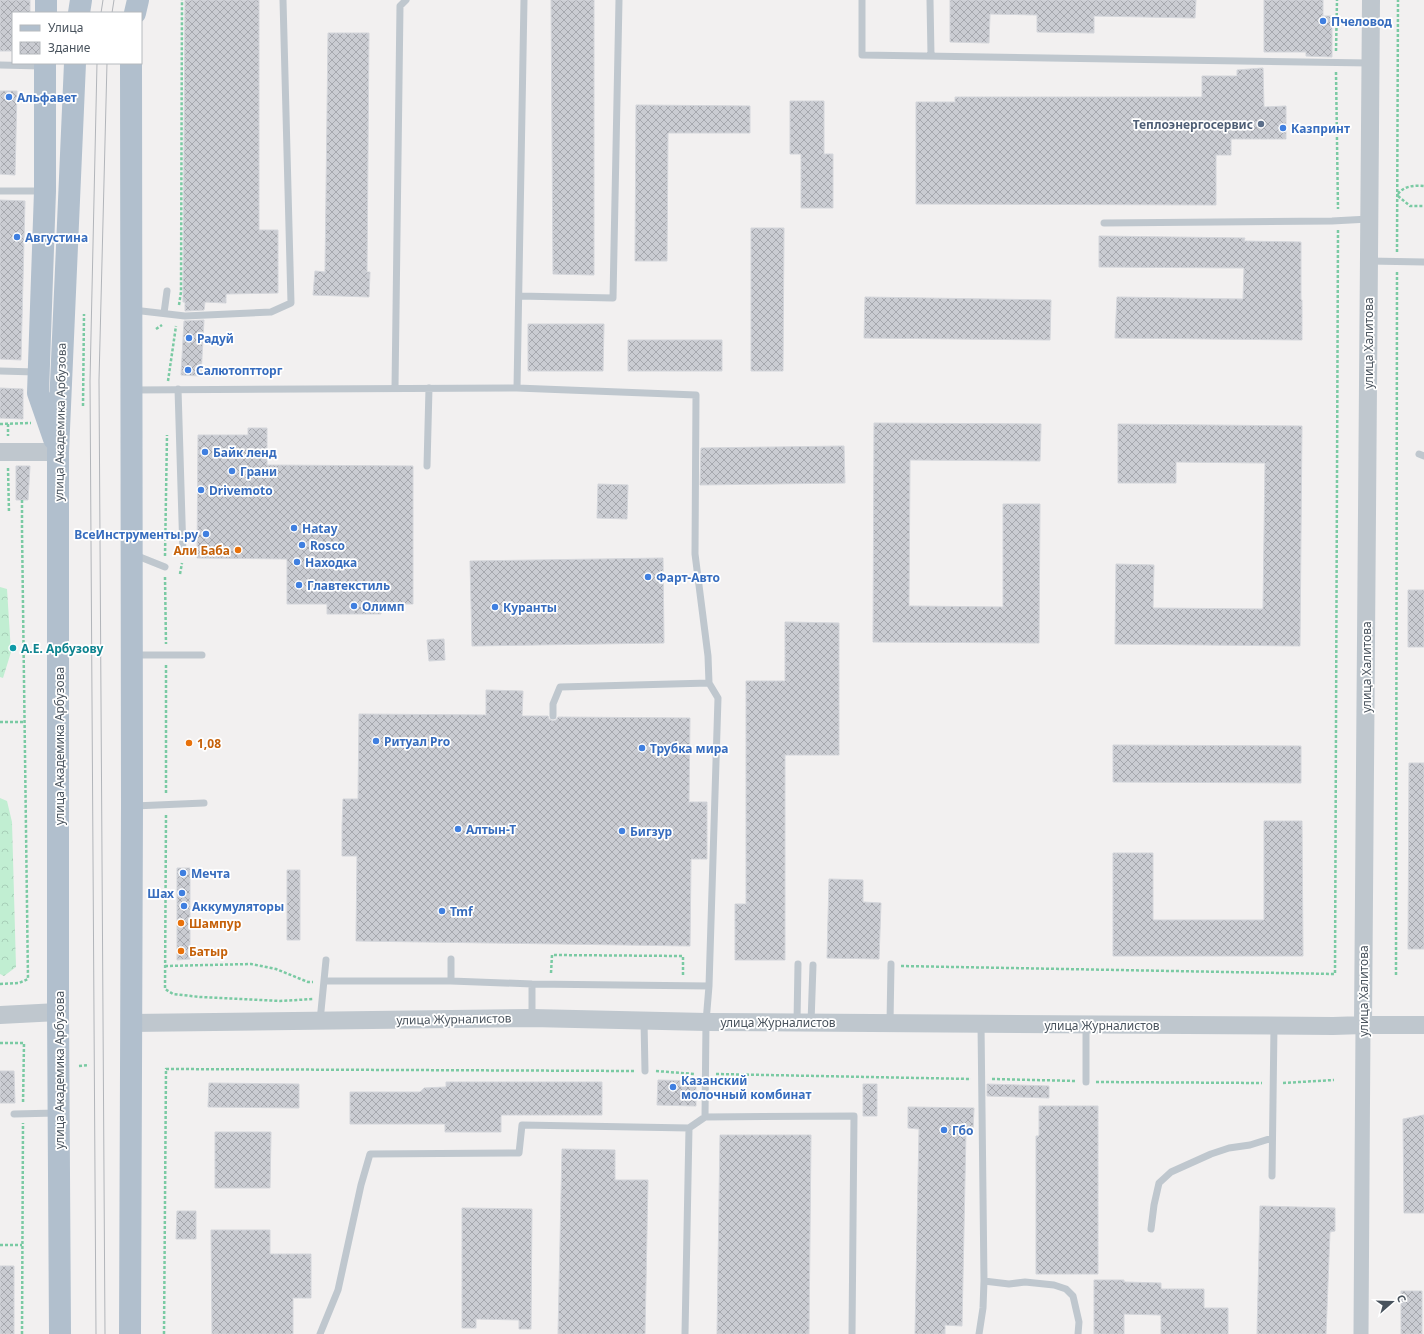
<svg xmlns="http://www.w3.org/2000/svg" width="1424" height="1334" viewBox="0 0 1424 1334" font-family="'Noto Sans',sans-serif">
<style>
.forest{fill:url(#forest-crowns)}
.building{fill:url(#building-cross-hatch);stroke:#d4d6db}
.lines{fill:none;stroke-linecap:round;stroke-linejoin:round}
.path{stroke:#7acaa3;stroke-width:2.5;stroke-dasharray:3 2;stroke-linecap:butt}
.service{stroke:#bfc7ce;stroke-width:7}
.minor{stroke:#bfc7ce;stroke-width:15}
.tertiary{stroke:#bfc7ce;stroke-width:18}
.primary{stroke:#b1bfcd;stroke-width:22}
.tram{stroke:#b2b5ba;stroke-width:1}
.shop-dot{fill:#3f7fe0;stroke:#fff;stroke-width:1.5}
.service-dot{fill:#5c6f8a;stroke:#fff;stroke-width:1.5}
.food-dot{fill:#e8710a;stroke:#fff;stroke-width:1.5}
.culture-dot{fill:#0f9aa8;stroke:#fff;stroke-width:1.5}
.labels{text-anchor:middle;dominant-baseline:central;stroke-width:3.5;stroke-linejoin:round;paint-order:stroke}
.shop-label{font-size:12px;font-weight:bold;fill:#366cbe;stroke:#fff;text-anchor:start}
.service-label{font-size:12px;font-weight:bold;fill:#4e5e75;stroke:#fff;text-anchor:end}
.street-label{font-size:12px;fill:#49535d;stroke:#fff}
.food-label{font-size:12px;font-weight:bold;fill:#c56008;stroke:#fff;text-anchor:start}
.culture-label{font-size:12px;font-weight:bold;fill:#0d838f;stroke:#fff;text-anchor:start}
</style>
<defs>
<pattern id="forest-crowns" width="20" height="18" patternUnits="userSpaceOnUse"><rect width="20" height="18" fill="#c1eed2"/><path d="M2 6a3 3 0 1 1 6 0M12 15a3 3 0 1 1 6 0" fill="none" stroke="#a7ceb7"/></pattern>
<pattern id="building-cross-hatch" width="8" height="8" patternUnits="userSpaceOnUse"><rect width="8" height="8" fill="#caccd2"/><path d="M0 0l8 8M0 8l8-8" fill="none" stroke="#a6a8ae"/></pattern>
</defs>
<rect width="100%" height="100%" fill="#f2f0f0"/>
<path class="forest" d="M0,587L7,589L11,652L3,678L0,677Z
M0,798L7,801L12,822L16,967L4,976L0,974Z"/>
<path class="building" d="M0,0H30V13H13V51H0Z
M185,0H259V230H278V293L226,294V303L205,302L204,310L185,311V302H183Z
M551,0H594V275L553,274Z
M950,0H1196L1195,18L1094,16V33L1037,32V15L990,14L989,43L950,42Z
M1264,0H1323V16H1332V57L1306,56V52H1264Z
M328,33H369L367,272H370L369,297L313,295L315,271L325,272Z
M1263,68L1264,107L1286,106V139H1231V155H1216V205L916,204V102H955V97H1202V76H1237V70Z
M0,91H17L15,175L0,174Z
M790,101H824V154H833V208H801V154H790Z
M636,105L750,106V133H668L667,261H635Z
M0,200L25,201L21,360L0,359Z
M751,228H784L783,371H751Z
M1099,236L1245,238L1244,241L1301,242V300H1302V340L1115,338L1117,297L1243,299L1244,268L1099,267Z
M865,297L1051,300L1050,340L864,338Z
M204,320L201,376L181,375L184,321Z
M528,324H604L603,371H528Z
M628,340H722V371H628Z
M0,388L23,389V419L0,418Z
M874,423L1041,424L1040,461L910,460L909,606L1003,607V504H1040L1039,643L873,642Z
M1118,424L1302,426L1300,646L1115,644L1116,564L1154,565L1153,608L1263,609L1265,463L1176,462V483H1118Z
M248,428H267V465L413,466V604H381V614H327V604H287V559L197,558L198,435H248Z
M844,446L845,483L700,485L701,448Z
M16,466H30L28,500H16Z
M598,484L628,485L627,519L597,518Z
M663,558L664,643L472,646L470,561Z
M1408,590H1424V647H1408Z
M785,622L839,623V755H785V960H735V904H746V681H785Z
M444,639L445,660L429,661L427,640Z
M486,690L523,691L522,716H548L549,719L553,721L556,720L558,717L690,718L689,802H707V859H691L690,946L356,941L357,856H342V827L343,799H358L359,714L486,715Z
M1113,745L1301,746V783L1113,782Z
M1409,763H1424V949H1408Z
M1264,821H1302L1303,956H1113V853H1153V920H1264Z
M177,868H190V959L177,960Z
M287,870H300V940H287Z
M829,879L863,880V902L881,903L879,959L827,958Z
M0,1071H14L15,1103H0Z
M658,1080L696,1081V1106L657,1105Z
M446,1082H602V1115H501V1132H445V1124H350V1092H420L424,1088L446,1087Z
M209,1083L299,1084V1108L208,1107Z
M863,1084H877V1116H863Z
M987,1084L1049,1086V1098L987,1096Z
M1039,1106H1098V1274H1036V1136H1039Z
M908,1107L974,1108L973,1131H966L962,1326L945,1325V1334H915L919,1129L908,1128Z
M1424,1115V1213H1404L1403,1119Z
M215,1132H271L270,1188H215Z
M720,1135H811L809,1334H717Z
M562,1149L615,1150V1180H648L645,1334H558Z
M1260,1206L1335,1208V1231L1330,1232L1326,1334H1257Z
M462,1208L532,1209L531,1329H519V1320L476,1319V1328H462Z
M177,1211H196V1239H176Z
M211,1230H270V1254H311V1298H293V1334H212Z
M0,1266H14V1334H0Z
M1094,1280H1124V1282L1161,1283V1289H1204V1308H1228V1334H1161V1315L1124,1314V1334H1094Z
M1401,1291H1422V1334H1401Z"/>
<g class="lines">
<path class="path" d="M1336,51L1337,0
M1336,72L1338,209
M1398,194C1404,186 1414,185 1424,186
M1398,196L1410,206H1424
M1397,252L1398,0
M179,305L181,292L182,0
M156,329L162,325
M168,381L176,326
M83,406L84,314
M0,424L31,423
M8,424V436
M8,468L9,513
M165,556L167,435
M180,574L182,563
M165,577L166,644
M166,665V794
M0,722H24
M166,815L165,989L173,994L200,997L280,1001L313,999
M165,966L251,964L276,969L308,982H313
M901,966L1335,974L1338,230
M551,973L552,955L683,956V975
M1396,975L1397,271
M0,984L19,983L28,979L22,530V500
M0,1043H24L23,1104
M79,1066L89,1065
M656,1071L695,1074
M716,1074L971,1079
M992,1079L1077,1081
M1096,1082L1262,1083
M1283,1083L1334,1080
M0,1245H22
M22,1334L23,1123
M164,1334L166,1069L635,1071"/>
<path class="service" d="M862,0V55L1370,63
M930,0L931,55
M0,65L42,66
M0,191H42
M1104,223L1332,221L1369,219
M1369,261L1424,262
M519,296L613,298L619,0
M133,310L185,316L271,312L291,303L283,0
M164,313L167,291
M0,371L36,372
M395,388L400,6L406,0
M517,388L524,0
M178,389L183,553
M133,390L517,388L696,395L695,554L708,656L709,683L718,698L709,986L706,1022L705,1117L689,1128L522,1125L519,1153L370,1154L361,1185L338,1290L320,1334
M1419,454L1424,456
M427,466L429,388
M135,555L165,567
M134,655H202
M553,716V704L560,687L709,683
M134,806L204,803
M451,959V981
M324,981H451L532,984L709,986
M532,984V1017
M320,1021L326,960
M644,1021L645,1071
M797,1022L798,964
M811,1023L813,965
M890,1023L891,964
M1086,1024V1082
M14,1114L57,1113
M705,1117L854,1116L852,1334
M1272,1176L1274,1026
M1151,1229L1154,1205L1159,1183L1171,1172L1211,1154L1229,1148L1250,1145L1272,1138
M984,1281L1009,1284L1025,1282L1054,1285L1066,1289L1073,1296L1079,1322L1078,1334
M685,1334L689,1128
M979,1334L983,1308L984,1281L981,1024"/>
<path class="minor" d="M1361,1334L1363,1025"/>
<path class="tertiary" d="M0,452H58
M0,1015L58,1012
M131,1023L532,1018L706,1022L1333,1026L1363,1025H1424
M1363,1025L1371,0"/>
<path class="primary" d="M46,13V0
M79,13L81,0
M135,13L138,0
M45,63V191L38,393L54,439
M60,1334L58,1012V452L75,63
M130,1334L132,806L131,63"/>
<path class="tram" d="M101,13L103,0
M112,13L114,0
M96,1334L90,381L97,63
M105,1334L99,380L107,63"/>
</g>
<g class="shop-dot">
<circle cx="1323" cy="21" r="4"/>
<circle cx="9" cy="97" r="4"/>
<circle cx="1283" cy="128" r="4"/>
<circle cx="17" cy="237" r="4"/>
<circle cx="189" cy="338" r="4"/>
<circle cx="188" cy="370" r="4"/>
<circle cx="205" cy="452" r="4"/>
<circle cx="232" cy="471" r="4"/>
<circle cx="201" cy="490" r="4"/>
<circle cx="294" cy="528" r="4"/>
<circle cx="206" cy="534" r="4"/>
<circle cx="302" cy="545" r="4"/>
<circle cx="297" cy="562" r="4"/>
<circle cx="648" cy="577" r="4"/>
<circle cx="299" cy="585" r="4"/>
<circle cx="354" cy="606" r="4"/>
<circle cx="495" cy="607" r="4"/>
<circle cx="376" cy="741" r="4"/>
<circle cx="642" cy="748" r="4"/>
<circle cx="458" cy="829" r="4"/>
<circle cx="622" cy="831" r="4"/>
<circle cx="183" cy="873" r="4"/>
<circle cx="182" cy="893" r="4"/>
<circle cx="184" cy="906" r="4"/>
<circle cx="442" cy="911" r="4"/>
<circle cx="673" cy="1087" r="4"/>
<circle cx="944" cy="1130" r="4"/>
</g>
<circle class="service-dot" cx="1261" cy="124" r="4"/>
<g class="food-dot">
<circle cx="238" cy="550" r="4"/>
<circle cx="189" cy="743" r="4"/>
<circle cx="181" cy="923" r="4"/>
<circle cx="181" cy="951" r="4"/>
</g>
<circle class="culture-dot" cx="13" cy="648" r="4"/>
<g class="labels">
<g class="shop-label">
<text x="1331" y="21">Пчеловод</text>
<text x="17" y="97">Альфавет</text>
<text x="1291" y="128">Казпринт</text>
<text x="25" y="237">Августина</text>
<text x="197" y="338">Радуй</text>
<text x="196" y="370">Салютоптторг</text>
<text x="213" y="452">Байк ленд</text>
<text x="240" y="471">Грани</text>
<text x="209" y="490">Drivemoto</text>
<text x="302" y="528">Hatay</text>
<text x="198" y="534" text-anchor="end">ВсеИнструменты.ру</text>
<text x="310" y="545">Rosco</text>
<text x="305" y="562">Находка</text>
<text x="656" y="577">Фарт-Авто</text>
<text x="307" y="585">Главтекстиль</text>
<text x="362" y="606">Олимп</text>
<text x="503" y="607">Куранты</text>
<text x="384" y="741">Ритуал Pro</text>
<text x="650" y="748">Трубка мира</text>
<text x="466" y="829">Алтын-Т</text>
<text x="630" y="831">Бигзур</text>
<text x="191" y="873">Мечта</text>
<text x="174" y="893" text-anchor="end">Шах</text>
<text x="192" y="906">Аккумуляторы</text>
<text x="450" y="911">Tmf</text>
<text x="681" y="1080">Казанский<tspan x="681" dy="14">молочный комбинат</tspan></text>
<text x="952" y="1130">Гбо</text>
</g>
<g class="service-label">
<text x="1253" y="124">Теплоэнергосервис</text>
</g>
<g class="street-label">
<text transform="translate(1368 343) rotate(-90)">улица Халитова</text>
<text transform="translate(60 422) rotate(-89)">улица Академика Арбузова</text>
<text transform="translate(1366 667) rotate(-90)">улица Халитова</text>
<text transform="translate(59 746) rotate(-90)">улица Академика Арбузова</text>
<text transform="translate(1363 991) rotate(-90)">улица Халитова</text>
<text transform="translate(454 1019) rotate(-1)">улица Журналистов</text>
<text x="778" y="1022">улица Журналистов</text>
<text x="1102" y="1025">улица Журналистов</text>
<text transform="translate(59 1070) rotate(-90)">улица Академика Арбузова</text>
</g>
<g class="food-label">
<text x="230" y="550" text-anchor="end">Али Баба</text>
<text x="197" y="743">1,08</text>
<text x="189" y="923">Шампур</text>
<text x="189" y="951">Батыр</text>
</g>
<g class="culture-label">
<text x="21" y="648">А.Е. Арбузову</text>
</g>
</g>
<rect x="12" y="12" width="130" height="52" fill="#ffffff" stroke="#b6babe"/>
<rect x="20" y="25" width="20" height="6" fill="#b1bfcd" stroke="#b6babe"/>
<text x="48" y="32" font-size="12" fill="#49535d">Улица</text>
<rect x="20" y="42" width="20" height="12" fill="url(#building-cross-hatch)" stroke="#b6babe"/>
<text x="48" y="52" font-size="12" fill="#49535d">Здание</text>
<g transform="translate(1392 1302) rotate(70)" stroke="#ffffff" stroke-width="3" paint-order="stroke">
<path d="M0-3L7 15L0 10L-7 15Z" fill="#49535d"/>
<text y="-6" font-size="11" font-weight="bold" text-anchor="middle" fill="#49535d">С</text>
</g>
</svg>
